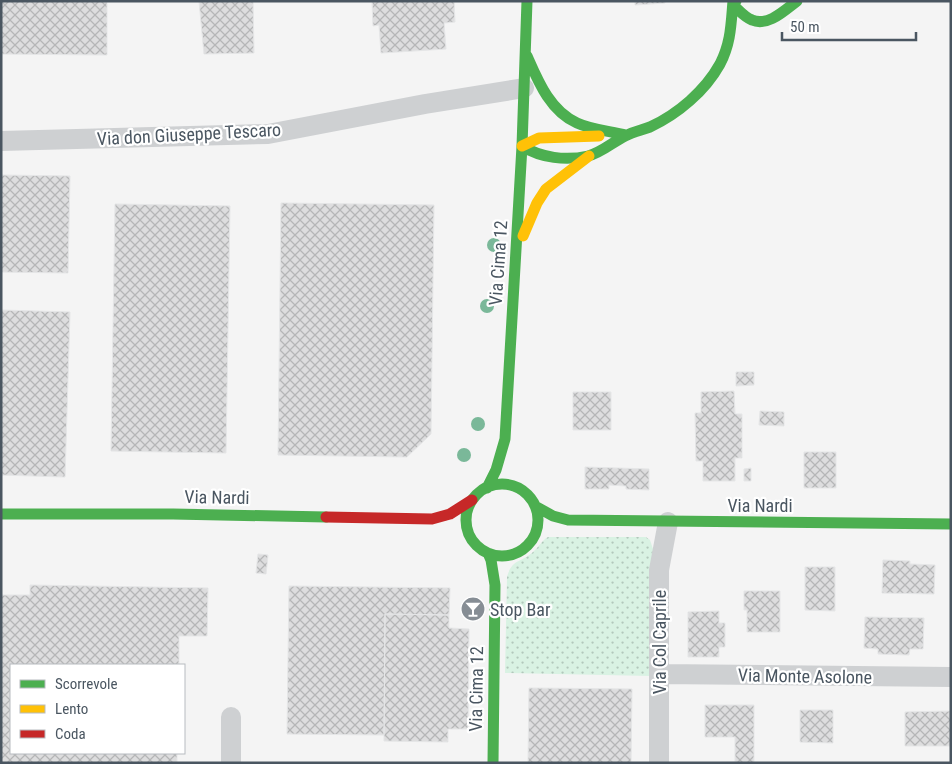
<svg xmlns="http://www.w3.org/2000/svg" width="952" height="764" viewBox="0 0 952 764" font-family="'Roboto Condensed',sans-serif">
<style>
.grass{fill:url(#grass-dots)}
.building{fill:url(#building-cross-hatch);stroke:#e5e6e7}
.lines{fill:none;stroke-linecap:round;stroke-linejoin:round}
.street{stroke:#ced0d2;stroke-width:20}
.fast{stroke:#4caf50;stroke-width:11}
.slow{stroke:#ffc107;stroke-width:11}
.jam{stroke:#c62828;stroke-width:11}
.tree{fill:#7ab899}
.labels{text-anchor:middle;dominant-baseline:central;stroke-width:4.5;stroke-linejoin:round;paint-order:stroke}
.street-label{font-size:18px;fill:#4a5661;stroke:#fff}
.poi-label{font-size:18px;fill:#4a5661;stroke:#fff;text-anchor:start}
</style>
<defs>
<pattern id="grass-dots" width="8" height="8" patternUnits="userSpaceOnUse" patternTransform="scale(1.25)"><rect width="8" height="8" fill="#d9f2e3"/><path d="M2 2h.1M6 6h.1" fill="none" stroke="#b2c7bb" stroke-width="1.8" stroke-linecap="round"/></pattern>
<pattern id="building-cross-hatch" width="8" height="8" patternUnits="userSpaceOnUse" patternTransform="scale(1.25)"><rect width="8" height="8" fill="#ddddde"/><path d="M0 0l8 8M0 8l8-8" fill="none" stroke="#b5b6b7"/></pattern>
</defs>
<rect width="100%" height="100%" fill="#f4f4f4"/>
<path class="grass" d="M548,537H646L650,540L653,549L651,676L505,673L507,577C512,558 522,563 534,551C539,547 542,540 548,537Z"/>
<path class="building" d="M1,1H107V55L1,54Z
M199,1H253L254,53L204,54Z
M372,1H454L455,22L444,23L446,49L381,53L379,25L373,26Z
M635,1H665V3L635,5Z
M1,175L70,176L68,273L1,272Z
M281,203L434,205L431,434L407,457L278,455Z
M115,204L230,206L226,453L111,451Z
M1,310L70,312L65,477L1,475Z
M736,372H754V385L736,386Z
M734,391L735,414H742V458H735V481H703V461H696L695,413H701V392Z
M573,392H611V430H573Z
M760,411L784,412V426L759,425Z
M804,452H836V488H804Z
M585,467L649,469V490L626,489V486L609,485V489H585Z
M751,468V481H744V469Z
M258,554L268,555L266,574L256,573Z
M883,560L910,561V564L935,565L934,594L882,593Z
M805,567H835V611L805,610Z
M30,585L208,588L207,636H179V665H11V753H177V763H1V595H30Z
M289,586L450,588L449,615L385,614L384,735L287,734Z
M744,591H780V632H747V610H744Z
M719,611V623H725V647H719V657H688V612Z
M385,614L449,615V628L469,629L468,729H448V742L384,741Z
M865,617L924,618L923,649H910L909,655L878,654V649L864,648Z
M529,688L632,689L631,763H528Z
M705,705H754V763H703L735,762V737H705Z
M800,710H833V743L800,742Z
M951,711V746H905V712Z"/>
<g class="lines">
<path class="street" d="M1,141L268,134L425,104L524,88
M659,674L951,677
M231,763V717
M659,763V570L668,522"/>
<path class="fast" d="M736,1L733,5C739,10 744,17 752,20C768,27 785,10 797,1
M527,56C538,81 550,111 577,123C592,130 610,131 626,135
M522,146C541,158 566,161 588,156C601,153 613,142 625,136C633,132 642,130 650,127C678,114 705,91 720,64C731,43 731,24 733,1
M522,146L527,1
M466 520a36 36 0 1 1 72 0a36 36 0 1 1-72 0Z
M487,488L496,470L505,439L522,146
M535,506L553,516L568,520L951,524
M1,514H173L326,517
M488,553L491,560L495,585L493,763"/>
<path class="slow" d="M522,146L539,138L599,136
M523,236L537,203L546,189L589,156"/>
<path class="jam" d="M326,517L432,519L450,514L472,500"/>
</g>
<g class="tree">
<circle cx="494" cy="245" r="7"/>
<circle cx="487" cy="306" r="7"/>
<circle cx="478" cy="424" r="7"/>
<circle cx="464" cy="455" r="7"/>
</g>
<defs>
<symbol id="bar-disc" viewBox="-11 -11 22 22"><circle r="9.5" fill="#868d94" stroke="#fff"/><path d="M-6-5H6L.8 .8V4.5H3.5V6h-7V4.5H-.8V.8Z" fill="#fff"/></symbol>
</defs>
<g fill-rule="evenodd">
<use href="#bar-disc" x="459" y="595" width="28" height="28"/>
</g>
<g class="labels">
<g class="street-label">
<text transform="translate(189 134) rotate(-3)">Via don Giuseppe Tescaro</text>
<text transform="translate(498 263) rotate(-86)">Via Cima 12</text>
<text transform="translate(217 497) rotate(1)">Via Nardi</text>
<text x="760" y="505">Via Nardi</text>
<text transform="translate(659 642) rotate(-90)">Via Col Caprile</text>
<text transform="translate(805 676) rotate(1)">Via Monte Asolone</text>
<text transform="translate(476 689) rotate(-89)">Via Cima 12</text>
</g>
<g class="poi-label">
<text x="490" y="609">Stop Bar</text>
</g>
</g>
<rect width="952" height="764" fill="none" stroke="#4a5661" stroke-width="5"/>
<rect x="10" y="664" width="175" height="90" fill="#ffffff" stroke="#b7bbc0"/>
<rect x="20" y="680" width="25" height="8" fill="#4caf50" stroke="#b7bbc0"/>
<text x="55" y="689" font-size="15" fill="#4a5661">Scorrevole</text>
<rect x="20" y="705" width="25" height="8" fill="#ffc107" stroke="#b7bbc0"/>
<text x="55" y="714" font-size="15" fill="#4a5661">Lento</text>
<rect x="20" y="730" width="25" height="8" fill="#c62828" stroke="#b7bbc0"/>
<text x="55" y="739" font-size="15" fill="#4a5661">Coda</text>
<path d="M782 32v8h134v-8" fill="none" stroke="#4a5661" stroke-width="2.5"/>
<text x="790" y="32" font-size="15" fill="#4a5661" stroke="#ffffff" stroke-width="4" paint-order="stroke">50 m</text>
</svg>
